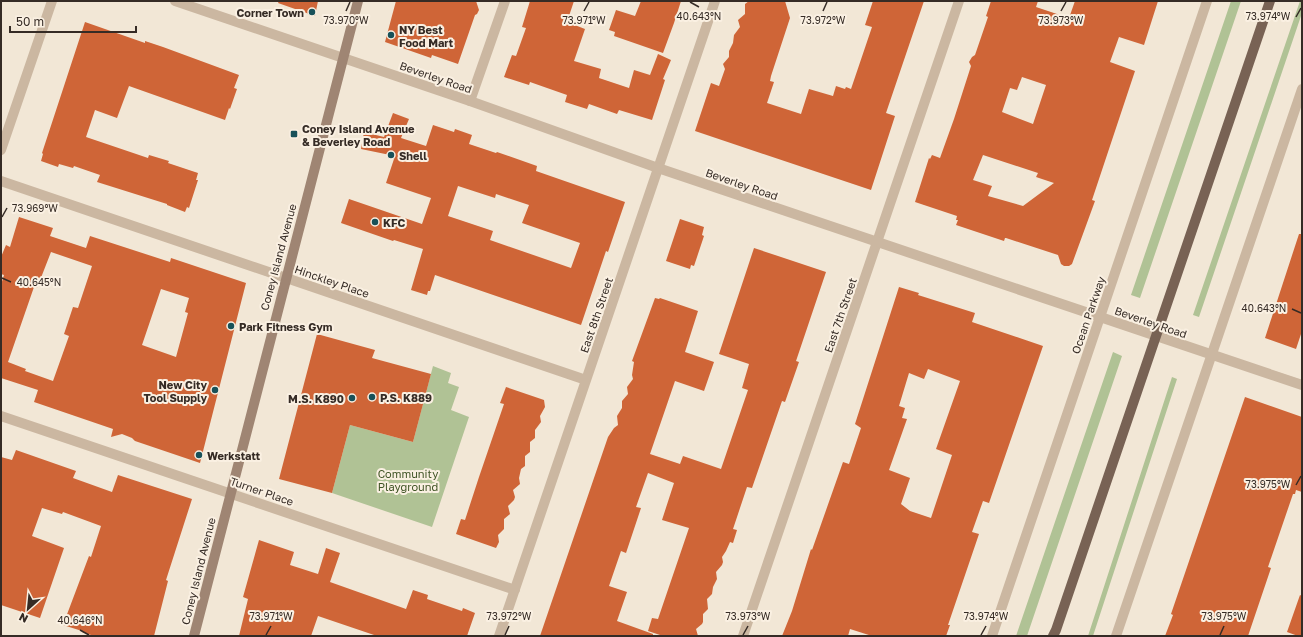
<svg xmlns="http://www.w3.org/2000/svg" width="1303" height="637" viewBox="0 0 1303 637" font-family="'Golos Text',sans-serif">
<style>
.green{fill:#b0c295}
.building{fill:#cf6537;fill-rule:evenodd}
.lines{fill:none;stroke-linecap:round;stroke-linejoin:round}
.minor{stroke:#cbb7a1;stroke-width:10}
.tertiary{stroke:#cbb7a1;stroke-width:10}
.secondary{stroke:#9f8573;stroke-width:10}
.primary{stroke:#786254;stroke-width:10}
.ticks{fill:none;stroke:#352b25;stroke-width:1.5}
.poi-dot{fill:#185159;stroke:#faf0e2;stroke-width:1.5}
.labels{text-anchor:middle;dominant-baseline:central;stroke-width:4;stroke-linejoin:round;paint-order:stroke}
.poi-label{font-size:11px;font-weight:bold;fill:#352b25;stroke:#faf0e2;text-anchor:start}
.street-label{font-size:11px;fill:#352b25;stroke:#faf0e2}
.park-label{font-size:11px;fill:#415527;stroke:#faf0e2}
.ticks-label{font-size:10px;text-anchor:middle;fill:#352b25;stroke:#faf0e2;stroke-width:4;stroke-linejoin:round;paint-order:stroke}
</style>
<rect width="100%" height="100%" fill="#f2e7d6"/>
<path class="green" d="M1231,1H1241L1140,298L1131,295Z
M1300,1H1302V13L1199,317L1193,315Z
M1113,352L1122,356L1027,636H1016Z
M433,366L451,373L448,383L459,387L451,410L469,417L432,527L332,493L350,425L413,442Z
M1172,377L1177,379L1093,636H1088Z"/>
<path class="building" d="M279,1H318L315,16L278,3Z
M396,1H476L479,10L477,14L475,15L458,64L432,55L431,58L385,42Z
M530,1H574L567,22L585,29L574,61L601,69L599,78L629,88L634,70L650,75L658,54L671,60L663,79L665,80L652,120L619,110L617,114L589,104L587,109L565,102L567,95L530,82L529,85L504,77L512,55L516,56L526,28L522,27Z
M641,1H681L674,23L663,53L614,36L615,32L609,30L616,10L635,16Z
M749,1H785L790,18L771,76L770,81L774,82L767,103L801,114L809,89L833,96L836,86L845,89L846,87L851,89L872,27L865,25L873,1H924L886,113L895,116L871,190L695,131L711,83L719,86L725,69L723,64L729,57V51L733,43L734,35L740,27L738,20L745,14V4Z
M991,1H1038L1036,7L1069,18L1075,1H1158L1144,45L1119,37L1110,62L1135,71L1092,200L1095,201L1072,264L1069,266H1064L1061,264L1058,255L1006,238H1005L1004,241L956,225L958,220H956L957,216L915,202L929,158L930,159L932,155L940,158L954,119L971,66L969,62L972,57L975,55L988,17L986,16ZM1022,77L1046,85L1033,124L1002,112L1010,88L1017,90ZM983,155L1038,173L1036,177L1054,183L1023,206L988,196L992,186L973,180Z
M85,22L145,43V41L163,47L239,75L234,88L237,89L230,109L229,108L225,120L129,86L117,118L95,110L86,137L148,158L149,155L169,161L168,163L198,173L196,180H198L189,208L187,207L185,212L167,205V204L97,182L100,175L74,166L73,168L59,164L58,167L41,161L43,154L42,153Z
M393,113L409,119L401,138L426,146L433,125L454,132L455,129L472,135L469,144L496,153L497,152L537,166L536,171L625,202L608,252L606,251L581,325L435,275L430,291H428L427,295L411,290L423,249L394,240L393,241L341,223L349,199L422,224L431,198L386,183L395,156L361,149L364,132L384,137ZM458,186L495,198L496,194L529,205L522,223L580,243L571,268L490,240L493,231L448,216Z
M19,217L53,228L50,236L86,248L90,236L170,262L171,258L246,283L200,463L135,441L132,438L122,434L111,437L113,429L34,402L38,390L1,378V285L4,275L1,274V257L6,245L10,247ZM51,252L92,266L78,308L73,307L64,334L69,336L53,381L25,371L26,369L8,362L34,287L37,288ZM161,289L189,298L185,312L188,313L176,357L142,345Z
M680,219L704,227L702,235L704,236L694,266L691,265L690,269L666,261Z
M1299,234H1302V331L1296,349L1265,338Z
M754,248L826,272L796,361L799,362L785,402L782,401L752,488L747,487L733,529L737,530L733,543L730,542L726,551L722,557L723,562L722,565L716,572L717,579L713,587L712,594L707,599L708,609L703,614V622L702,624L696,629L698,636H663L648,631L652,618L658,619L689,528L662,520L674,483L648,473L636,507L641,508L626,553L621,551L609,586L627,592L617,621L653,634V636H540L608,437L614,428L618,425L617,416L622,408V401L628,394L627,387L633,379L632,375L634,362L632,361L655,298L659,299L660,298L698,311L685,352L714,362L704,391L675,381L650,454L680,464L683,456L721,469L748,390L742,388L749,364L719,354Z
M899,287L919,293L918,295L975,313L972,322L1043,346L989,503L983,501L972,532L979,534L948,625H950L946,636H872L850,629L848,636H782L792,611L811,549L812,550L843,462L849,464L861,428L855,424ZM928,369L960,381L936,449L952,455L931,518L910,511L901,504L910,478L889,470L907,419L902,418L905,408L899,406L909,373L924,379Z
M317,334L375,350L372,358L431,374L413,442L350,425L332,493L279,479Z
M506,387L544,400L545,407L540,416L541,422L535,430V438L530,442V452L525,456V466L521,469L519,478L520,484L513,490L515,497L514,500L508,506L510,514L504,519V529L498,535L499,542L496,548L456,534L461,519L465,520L479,477L504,404L500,403Z
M1245,397L1302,417V492L1296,490L1295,494H1293L1268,567L1271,568L1248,636H1165L1173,615L1171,614Z
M16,450L76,471L73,478L112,492L118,475L192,499L166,580L168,581L154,636H94L82,632V631L63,625L89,556L91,557L101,526L63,512L62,514L42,508L32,536L64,548L40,618L1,605V457L12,460Z
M259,540L294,552L290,565L318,574L326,548L340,553L330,582L406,609L413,590L428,595L427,599L462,611L463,608L475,613L467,636H377L318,616L311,636H239L248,599L243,597Z
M1300,595L1302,596V636H1298L1287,632Z"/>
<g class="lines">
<path class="minor" d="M470,101L505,1
M1,150L52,1
M1,181L586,380
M1,416L515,590
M499,636L715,1
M743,636L959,1
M992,636L1207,1
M1116,636L1302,89"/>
<path class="tertiary" d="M175,1L470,101L658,168L1302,385"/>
<path class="secondary" d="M194,636L358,1"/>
<path class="primary" d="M1053,636L1056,630L1270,1"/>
</g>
<path class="ticks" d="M690,2L699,7M346,11L350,2M584,11L589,2M823,11L827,2M1061,11L1066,2M1296,17L1301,8M2,217L7,208M2,278L11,282M1292,309L1301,313M1296,485L1301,476M80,630L89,635M266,635L271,626M505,635L509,626M743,635L748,626M981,635L986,626M1220,635L1224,626"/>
<g class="poi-dot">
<circle cx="312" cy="12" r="4"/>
<circle cx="391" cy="35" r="4"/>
<rect x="290" y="130" width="8" height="8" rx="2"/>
<circle cx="391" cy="155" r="4"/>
<circle cx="375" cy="222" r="4"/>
<circle cx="231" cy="326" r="4"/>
<circle cx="215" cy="390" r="4"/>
<circle cx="372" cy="397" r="4"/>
<circle cx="352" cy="398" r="4"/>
<circle cx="199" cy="455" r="4"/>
</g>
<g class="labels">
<g class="poi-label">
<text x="304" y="12" text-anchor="end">Corner Town</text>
<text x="399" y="29">NY Best<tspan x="399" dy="13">Food Mart</tspan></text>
<text x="302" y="128">Coney Island Avenue<tspan x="302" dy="13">&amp; Beverley Road</tspan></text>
<text x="399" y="155">Shell</text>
<text x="383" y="222">KFC</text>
<text x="239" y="326">Park Fitness Gym</text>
<text x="207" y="384" text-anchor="end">New City<tspan x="207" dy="13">Tool Supply</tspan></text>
<text x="380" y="397">P.S. K889</text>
<text x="344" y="398" text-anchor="end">M.S. K890</text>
<text x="207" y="455">Werkstatt</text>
</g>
<g class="street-label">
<text transform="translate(436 77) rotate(19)">Beverley Road</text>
<text transform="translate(742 184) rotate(19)">Beverley Road</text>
<text transform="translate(278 257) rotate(-75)">Coney Island Avenue</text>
<text transform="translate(332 281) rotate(19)">Hinckley Place</text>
<text transform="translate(596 315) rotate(-71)">East 8th Street</text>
<text transform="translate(840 315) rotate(-71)">East 7th Street</text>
<text transform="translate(1088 315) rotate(-71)">Ocean Parkway</text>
<text transform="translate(1151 322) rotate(19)">Beverley Road</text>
<text transform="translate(262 491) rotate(19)">Turner Place</text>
<text transform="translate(198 571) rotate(-76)">Coney Island Avenue</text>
</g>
<g class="park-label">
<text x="408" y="473">Community<tspan x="408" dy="13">Playground</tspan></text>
</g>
</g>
<g class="ticks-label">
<text x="699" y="20">40.643°N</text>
<text x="1268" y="20">73.974°W</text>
<text x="346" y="24">73.970°W</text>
<text x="584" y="24">73.971°W</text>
<text x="823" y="24">73.972°W</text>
<text x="1061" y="24">73.973°W</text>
<text x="35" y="212">73.969°W</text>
<text x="39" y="286">40.645°N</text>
<text x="1264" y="312">40.643°N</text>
<text x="1268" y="488">73.975°W</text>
<text x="271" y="620">73.971°W</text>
<text x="509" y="620">73.972°W</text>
<text x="748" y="620">73.973°W</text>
<text x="986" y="620">73.974°W</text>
<text x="1224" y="620">73.975°W</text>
<text x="80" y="624">40.646°N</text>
</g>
<rect width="1303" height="637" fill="none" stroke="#352b25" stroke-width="4"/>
<g transform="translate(28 609) rotate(207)" stroke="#faf0e2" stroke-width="3" paint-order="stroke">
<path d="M0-3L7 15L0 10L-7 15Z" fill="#352b25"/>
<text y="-6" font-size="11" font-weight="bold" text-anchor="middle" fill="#352b25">N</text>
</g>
<path d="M10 26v6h126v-6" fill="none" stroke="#352b25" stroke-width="2"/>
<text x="16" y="26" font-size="12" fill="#352b25" stroke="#faf0e2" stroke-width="3" paint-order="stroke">50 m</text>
</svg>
